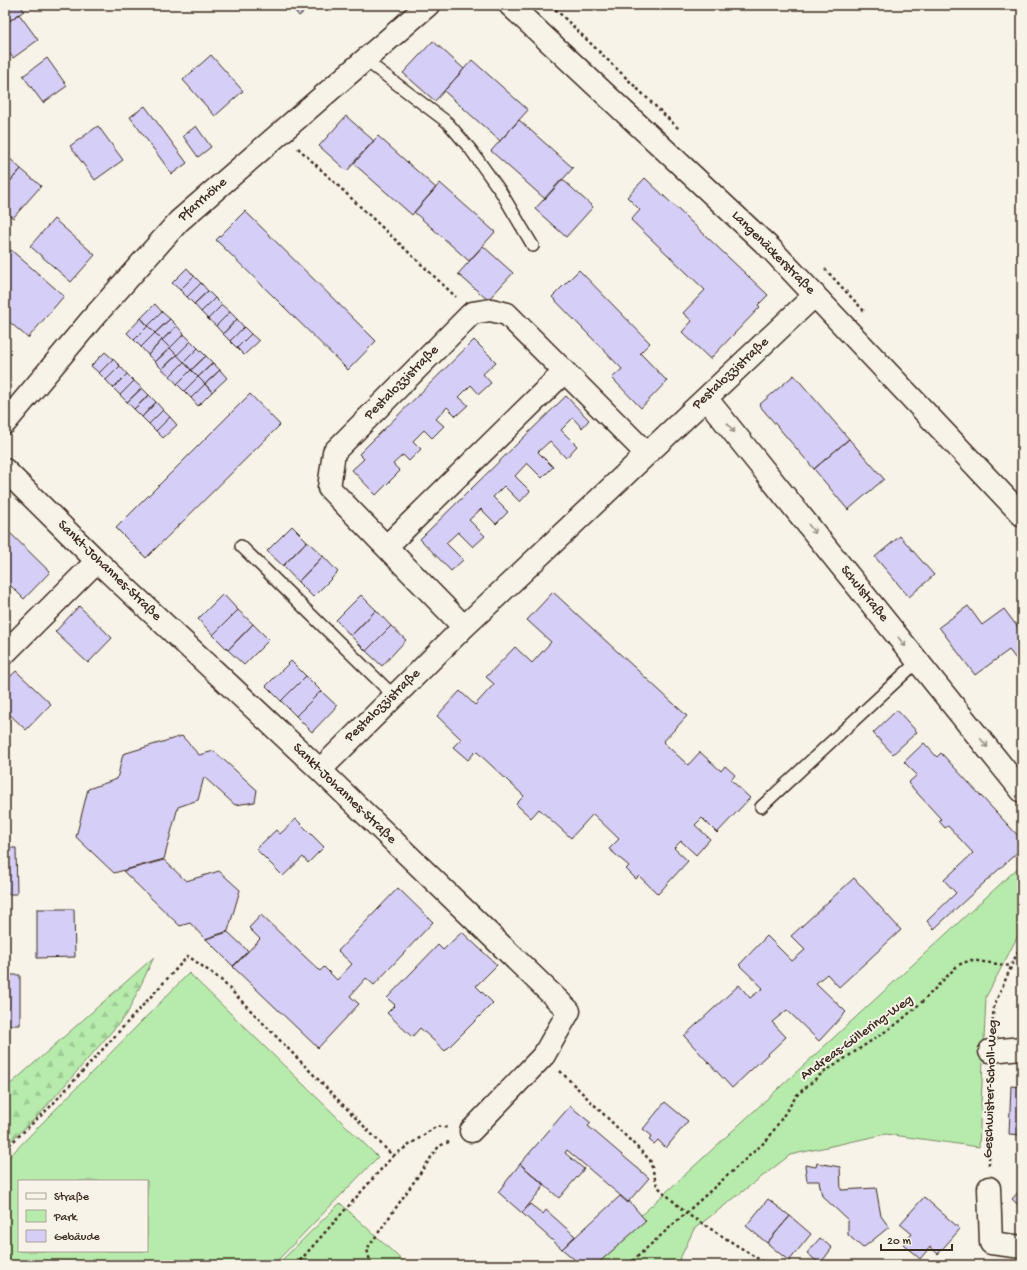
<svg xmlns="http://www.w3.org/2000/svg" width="1027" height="1270" viewBox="0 0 1027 1270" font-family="'Gochi Hand',sans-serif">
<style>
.forest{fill:url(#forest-firs);stroke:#798a65}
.park{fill:#b7ebac;stroke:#798a65;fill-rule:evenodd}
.building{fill:#d5cef7;stroke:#3b2a1e}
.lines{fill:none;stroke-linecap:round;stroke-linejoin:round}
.service-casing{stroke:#3b2a1e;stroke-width:14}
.minor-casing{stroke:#3b2a1e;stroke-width:25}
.tertiary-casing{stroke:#3b2a1e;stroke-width:25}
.path{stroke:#3b2a1e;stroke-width:2.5;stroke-dasharray:3 3;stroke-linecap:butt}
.service{stroke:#f7f3e8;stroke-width:11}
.minor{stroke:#f7f3e8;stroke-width:22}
.tertiary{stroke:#f7f3e8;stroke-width:22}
.oneway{stroke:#998e83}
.labels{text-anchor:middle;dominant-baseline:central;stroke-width:4;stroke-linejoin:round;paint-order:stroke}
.street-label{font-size:14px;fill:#3b2a1e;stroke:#f7f3e8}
</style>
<defs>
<pattern id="forest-firs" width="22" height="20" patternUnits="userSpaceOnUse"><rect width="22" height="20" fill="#b7ebac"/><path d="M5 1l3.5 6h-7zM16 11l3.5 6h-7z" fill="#9eca94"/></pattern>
</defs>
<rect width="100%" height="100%" fill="#f7f3e8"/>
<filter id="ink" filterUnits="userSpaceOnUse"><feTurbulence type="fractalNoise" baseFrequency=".025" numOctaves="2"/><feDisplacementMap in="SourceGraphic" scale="8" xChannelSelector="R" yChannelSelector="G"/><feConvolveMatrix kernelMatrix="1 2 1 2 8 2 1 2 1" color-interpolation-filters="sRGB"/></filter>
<g filter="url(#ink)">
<path class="forest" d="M154,957L127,1014L38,1116L5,1146V1089Z"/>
<path class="park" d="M1022,864V928L986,997L979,1147L886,1134L790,1155L694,1229L677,1265H587Z
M189,973L378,1157L273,1265H5V1161ZM19,1181H147V1251H19Z
M340,1203L407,1265H277Z"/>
<path class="building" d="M5,5H20L24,11L5,24Z
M290,5H312L299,16Z
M19,14L38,40L13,58L5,47V24Z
M433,41L464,69L435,101L403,73Z
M211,55L243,91L215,116L183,80Z
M47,58L67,86L43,103L23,76Z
M472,60L528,110L500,141L444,91Z
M145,106L187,163L172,174L130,117Z
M346,116L374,141L347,171L319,146Z
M519,120L573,168L545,199L491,151Z
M98,126L123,160L95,180L70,146Z
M196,126L211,147L198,157L183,136Z
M378,136L436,188L412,215L353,163Z
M5,154L21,169L5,187Z
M21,169L41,186L13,218L5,211V187Z
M645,178L768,295L758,305L760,307L710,359L682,332L692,321L683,313L705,290L631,220L640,210L627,197Z
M562,179L593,207L566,237L535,209Z
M440,183L495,232L469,261L414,212Z
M245,211L376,341L348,370L216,240Z
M54,219L95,255L71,282L30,246Z
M483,246L513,273L488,300L458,274Z
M11,250L64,296L28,338L5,318V257Z
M187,268L194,276L180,290L172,283Z
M579,270L650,343L640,353L667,381L641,408L612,378L622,369L552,297Z
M194,276L201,283L187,297L180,290Z
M201,283L208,291L194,304L187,297Z
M208,291L215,298L201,312L194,304Z
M215,298L222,305L208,319L201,312Z
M155,304L162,312L148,326L141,318Z
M222,305L230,312L216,326L208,319Z
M162,312L170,319L155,333L148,326Z
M230,312L237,319L223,334L216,326Z
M141,318L148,326L134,340L127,333Z
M170,319L177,326L162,340L155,333Z
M237,319L244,327L230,341L223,334Z
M148,326L155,333L141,347L134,340Z
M177,326L184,334L170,348L162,340Z
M244,327L251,334L237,348L230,341Z
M155,333L162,340L148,355L141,347Z
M184,334L191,341L177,355L170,348Z
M251,334L259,341L244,355L237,348Z
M162,340L170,348L155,362L148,355Z
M474,340L496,362L483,374L491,383L479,394L471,385L459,397L468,405L456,416L447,407L436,419L444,426L432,438L424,430L413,441L421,449L409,461L403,455L393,464L400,471L376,495L352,470L364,459L359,454Z
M191,341L198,348L184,362L177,355Z
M170,348L177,355L162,369L155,362Z
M198,348L206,356L191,370L184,362Z
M105,352L113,359L99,373L91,366Z
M177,355L184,362L170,376L162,369Z
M206,356L213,363L198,377L191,370Z
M113,359L120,366L106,380L99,373Z
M184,362L191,370L177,384L170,376Z
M213,363L220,370L205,384L198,377Z
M120,366L127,374L113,388L106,380Z
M191,370L198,377L184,391L177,384Z
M220,370L227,378L212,392L205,384Z
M127,374L134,381L120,395L113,388Z
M794,375L849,439L814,469L759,405Z
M198,377L205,384L191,398L184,391Z
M134,381L142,388L127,402L120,395Z
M205,384L212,392L198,406L191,398Z
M142,388L149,395L134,409L127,402Z
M250,394L280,425L146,558L116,528Z
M149,395L156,402L142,417L134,409Z
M566,396L589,420L582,428L573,418L561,430L577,446L566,458L550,441L538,452L553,467L542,478L527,463L515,476L530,491L520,502L504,486L493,497L508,512L496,524L481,509L469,520L485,536L473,547L458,532L446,543L463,560L451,571L420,539Z
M156,402L163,410L149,424L142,417Z
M163,410L170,417L156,431L149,424Z
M170,417L177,425L163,438L156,431Z
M849,439L884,479L848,510L814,469Z
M292,526L307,541L283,566L267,551Z
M5,528L50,572L24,599L5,580Z
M900,536L934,575L909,597L875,557Z
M307,541L323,556L298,582L283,566Z
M323,556L338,572L313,597L298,582Z
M553,592L687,716L663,742L688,765L700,752L721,771L725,766L735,775L731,780L750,798L717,833L702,818L695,825L710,839L696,855L681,841L674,848L688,861L658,894L639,876L636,879L626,869L629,866L609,849L619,839L593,814L571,838L539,809L531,818L516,804L524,796L476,751L468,760L453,747L461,739L437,716L460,691L475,705L494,684L486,677L515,647L532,663L551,642L527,620Z
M223,594L238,610L213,635L198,619Z
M361,595L376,610L351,636L336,620Z
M79,606L112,638L88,663L55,632Z
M968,606L982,625L1004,609L1022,633V662L1020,664L1009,650L975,675L939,627Z
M238,610L253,624L228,650L213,635Z
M376,610L391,626L366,651L351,636Z
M253,624L269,640L244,665L228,650Z
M391,626L406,640L382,666L366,651Z
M291,661L306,676L281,701L266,686Z
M16,671L51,704L26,730L5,710V682Z
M306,676L321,691L296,716L281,701Z
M321,691L337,706L312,732L296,716Z
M897,710L917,732L893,754L873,733Z
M182,736L199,755L214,751L257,790L255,802L235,805L204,777L198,800L178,807L164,859L114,873L76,837L88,789L117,779L123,754Z
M924,743L937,757L941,753L1022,840V848L934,929L927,921L956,893L944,880L973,853L948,826L945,828L939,821L941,819L908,783L917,775L904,762Z
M296,819L324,847L308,863L303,857L283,876L256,849L276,830L280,834Z
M5,848H16L17,894H5Z
M164,860L186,881L219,871L240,890L228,931L205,939L190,923L180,926L123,871Z
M854,878L901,930L839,987L827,974L816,983L846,1012L819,1041L787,1010L772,1022L786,1037L732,1088L684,1036L739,985L750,998L763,988L739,965L767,936L792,961L805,950L791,936Z
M398,888L433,922L374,985L366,978L350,996L359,1004L318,1048L233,967L260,939L249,928L261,915L320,971L324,967L337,980L352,964L338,951Z
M37,909H74L75,957L37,958Z
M228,932L248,951L233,966L206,939Z
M462,932L497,965L476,986L493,1003L445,1051L420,1028L412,1037L387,1013L395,1005L387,998L438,945L443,950Z
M5,975H20V1025H5Z
M1011,1086L1022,1087V1135L1009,1134Z
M665,1102L688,1121L666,1148L658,1140L654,1144L649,1140L652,1136L643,1129Z
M570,1106L591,1123L588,1126L649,1178L628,1202L567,1150L565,1153L584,1169L559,1198L520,1164Z
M817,1163L840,1167L841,1190L876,1188L881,1216L889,1227L863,1248L848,1235V1220L822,1196L819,1181H807L805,1165L816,1167Z
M520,1164L545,1185L522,1213L498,1192Z
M1022,1188V1209L1012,1199Z
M620,1196L628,1203L629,1201L646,1221L596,1265H581L562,1249Z
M924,1197L960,1229L938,1254L930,1247L920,1259L903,1244L912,1234L900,1224Z
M768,1199L790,1216L767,1243L746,1226Z
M530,1204L543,1214L546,1210L575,1236L562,1249L522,1213Z
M790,1216L811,1234L789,1261L767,1243Z
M820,1238L832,1248L820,1264L807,1253Z"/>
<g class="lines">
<defs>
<path id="service" d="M365,60L447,122L471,150L501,192L533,246
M241,546L394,696
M761,807L918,661"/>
<path id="minor" d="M510,5L772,250L1022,515
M706,398L1022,791
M5,470L97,561L320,770L569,1011L544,1055L471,1131
M387,546L564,372
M464,627L329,488L334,452L472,313L491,310L507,314L646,453
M5,653L97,561
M320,770L464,627L815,295
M990,1051L1022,1048
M989,1188L991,1243L1022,1247"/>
<path id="tertiary" d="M5,423L91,320L179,221L428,5"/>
</defs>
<use href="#service" class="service-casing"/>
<use href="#minor" class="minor-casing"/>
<use href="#tertiary" class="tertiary-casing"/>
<path class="path" d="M551,5L680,130
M298,148L456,297
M825,269L865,312
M992,1027L994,1006L1022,942
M560,1071L650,1160L657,1186L687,1214L768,1265
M5,1149L49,1108L188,956L220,979L393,1156L296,1265
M393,1156L437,1126L449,1128
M989,1165L990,1074
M371,1265L367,1249L439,1146L451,1141
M628,1265L768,1139L797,1095L820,1075L898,1023L923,1001L958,965L971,960L1010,966"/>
<use href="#service" class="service"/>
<use href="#minor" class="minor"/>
<use href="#tertiary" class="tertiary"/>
</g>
<defs><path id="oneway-shaft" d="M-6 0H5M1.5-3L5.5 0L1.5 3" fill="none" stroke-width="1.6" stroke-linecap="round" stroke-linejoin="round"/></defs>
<g class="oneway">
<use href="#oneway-shaft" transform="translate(731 428) rotate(51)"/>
<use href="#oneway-shaft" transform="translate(812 529) rotate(51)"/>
<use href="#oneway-shaft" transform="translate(902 642) rotate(51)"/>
<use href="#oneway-shaft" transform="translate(984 743) rotate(51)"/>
</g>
</g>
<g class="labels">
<g class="street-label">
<text transform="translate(203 200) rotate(-41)">Pfarrhöhe</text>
<text transform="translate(773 253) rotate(45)">Langenäckerstraße</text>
<text transform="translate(731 374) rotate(-43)">Pestalozzistraße</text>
<text transform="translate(402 383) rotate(-45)">Pestalozzistraße</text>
<text transform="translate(109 571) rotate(44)">Sankt-Johannes-Straße</text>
<text transform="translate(864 594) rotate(51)">Schulstraße</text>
<text transform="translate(383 706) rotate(-44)">Pestalozzistraße</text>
<text transform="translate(344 794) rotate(44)">Sankt-Johannes-Straße</text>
<text transform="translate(857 1038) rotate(-36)">Andreas-Güllering-Weg</text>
<text transform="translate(991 1089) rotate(-88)">Geschwister-Scholl-Weg</text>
</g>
</g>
<rect width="1027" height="1270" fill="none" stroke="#f7f3e8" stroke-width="20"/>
<rect x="10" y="10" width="1007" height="1250" fill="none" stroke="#3b2a1e" stroke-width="1.5" filter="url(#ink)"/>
<rect x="18" y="1180" width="130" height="72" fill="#f7f3e8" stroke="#aca397"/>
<rect x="26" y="1193" width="20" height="6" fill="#f7f3e8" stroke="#aca397"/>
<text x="54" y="1200" font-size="12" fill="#3b2a1e">Straße</text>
<rect x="26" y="1210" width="20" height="12" fill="#b7ebac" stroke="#aca397"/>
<text x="54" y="1220" font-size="12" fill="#3b2a1e">Park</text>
<rect x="26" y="1230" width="20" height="12" fill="#d5cef7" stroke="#aca397"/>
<text x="54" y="1240" font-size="12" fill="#3b2a1e">Gebäude</text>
<path d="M881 1244v6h71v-6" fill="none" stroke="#3b2a1e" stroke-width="2"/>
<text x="887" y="1244" font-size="12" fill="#3b2a1e" stroke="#f7f3e8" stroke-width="3" paint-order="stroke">20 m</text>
</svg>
